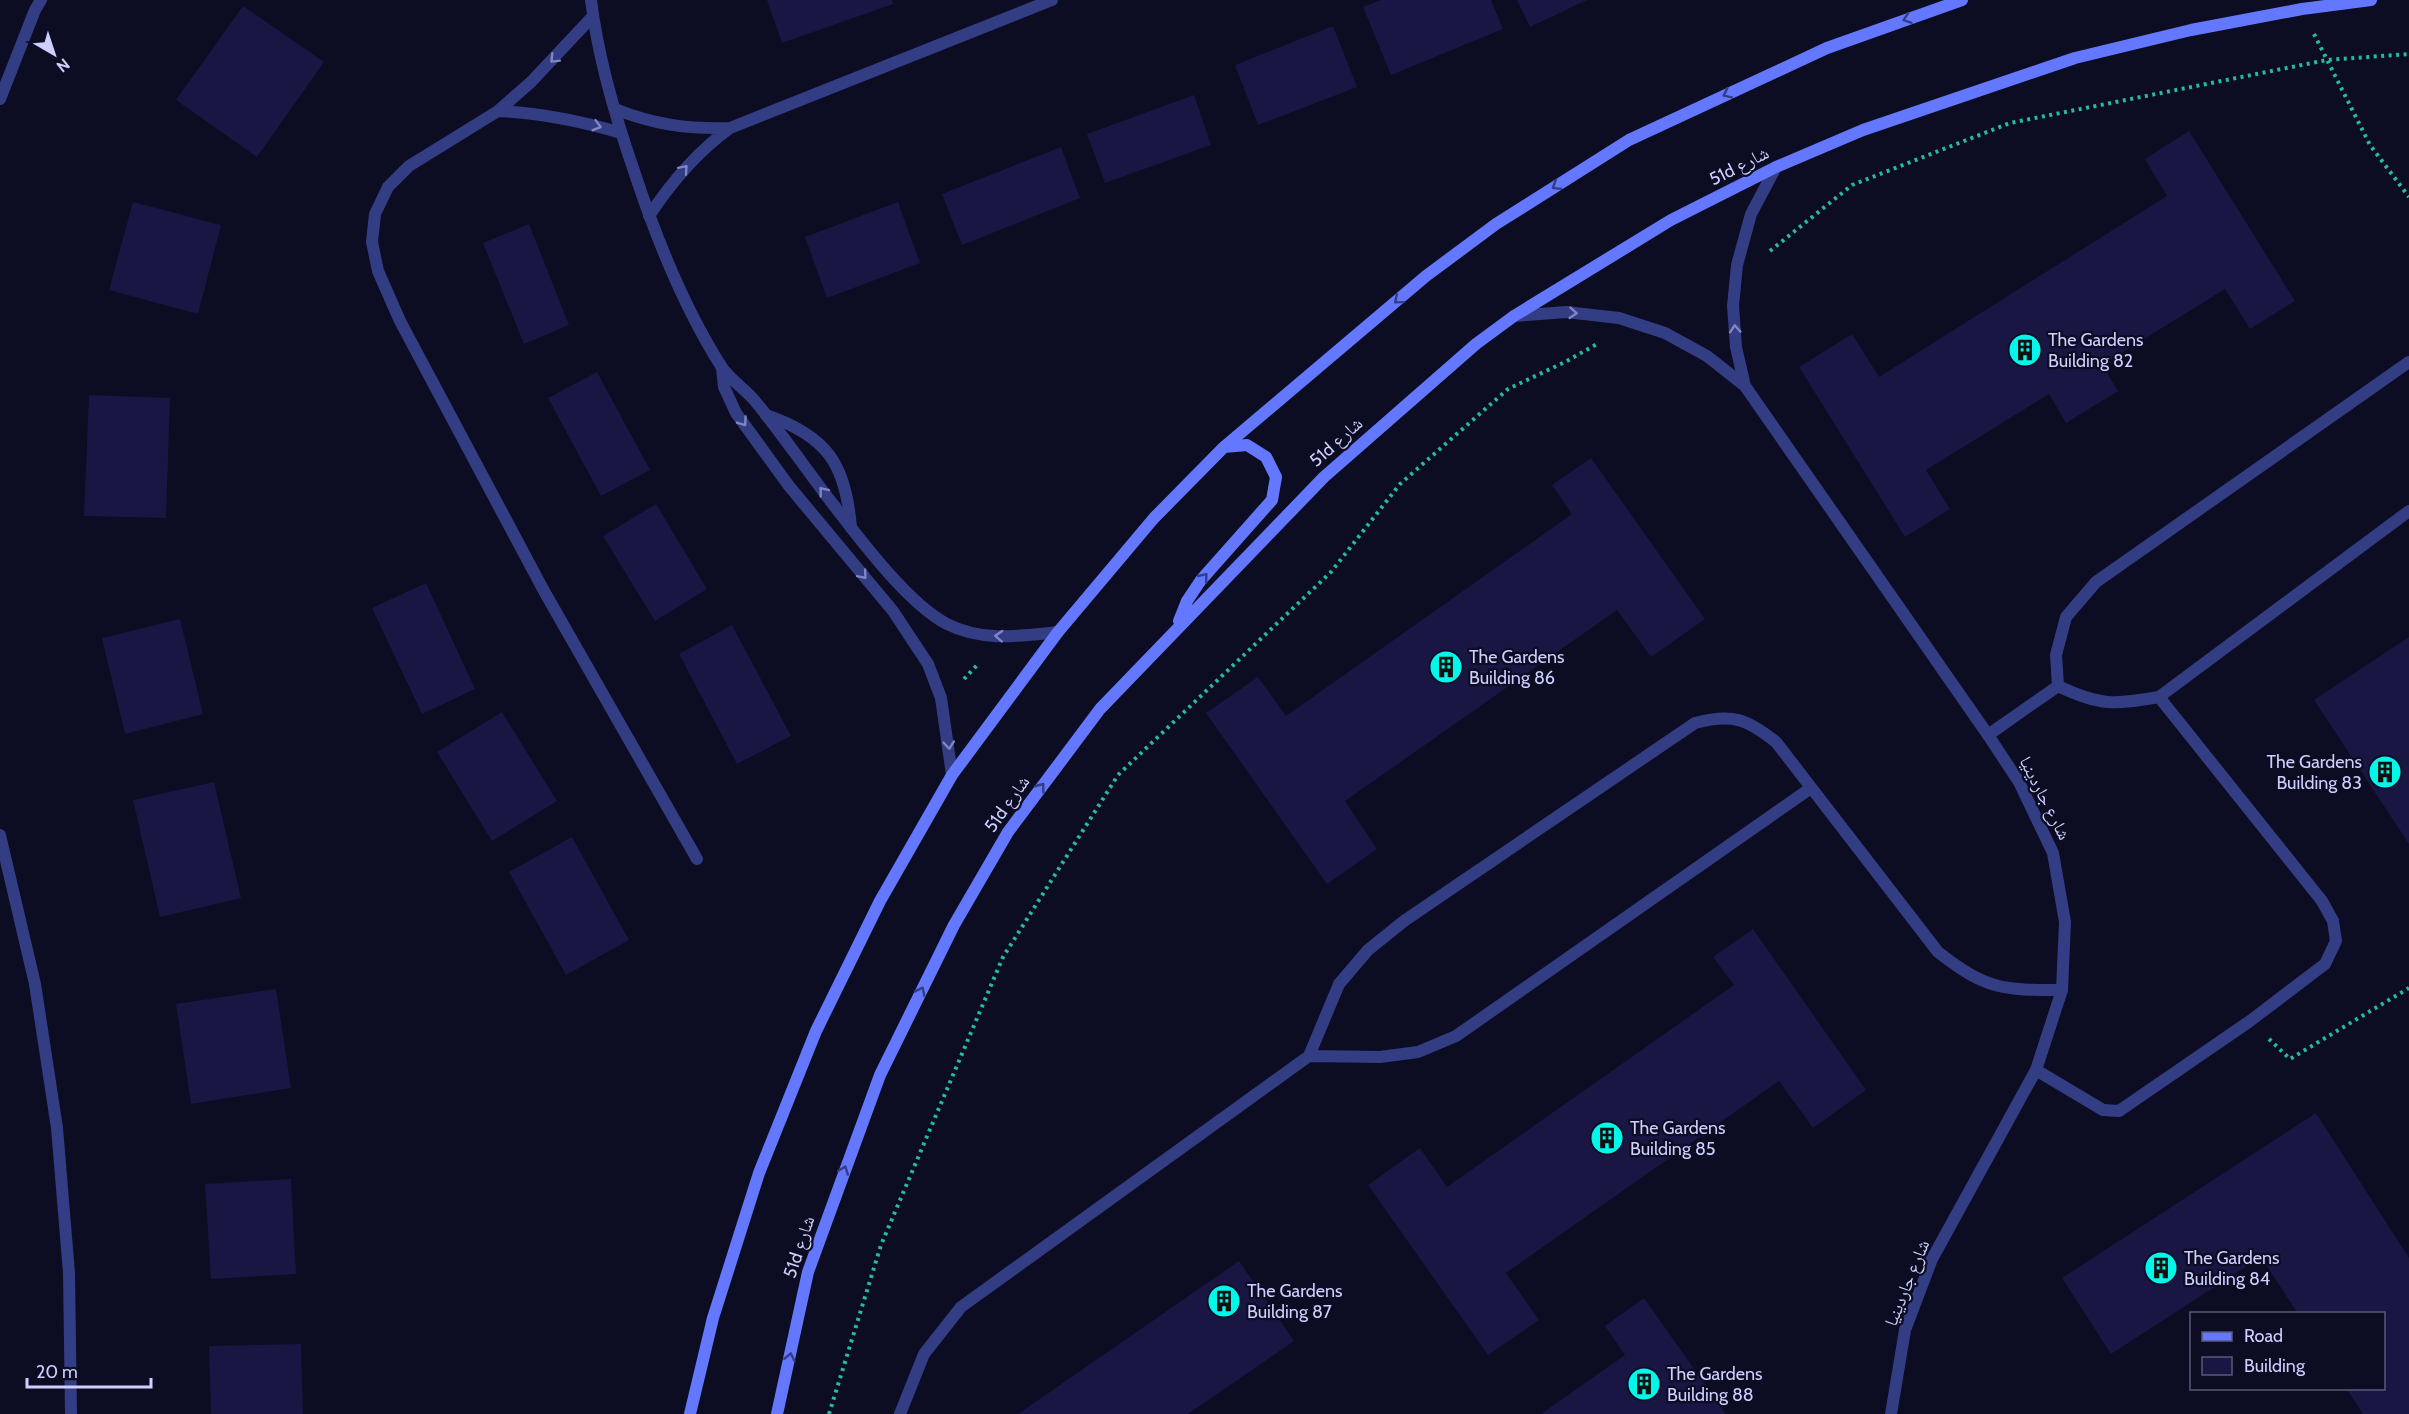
<svg xmlns="http://www.w3.org/2000/svg" width="2409" height="1414" viewBox="0 0 2409 1414" font-family="Cabin,'Noto Naskh Arabic',sans-serif">
<style>
.building{fill:#191644}
.lines{fill:none;stroke-linecap:round;stroke-linejoin:round}
.path{stroke:#25bb9b;stroke-width:4;stroke-dasharray:3 4.5;stroke-linecap:butt}
.lane{stroke:#333d84;stroke-width:12}
.street{stroke:#333d84;stroke-width:12}
.secondary{stroke:#6478ff;stroke-width:12}
.oneway{stroke:#343d85}
.oneway2{stroke:#8086c2}
.labels{text-anchor:middle;dominant-baseline:central;stroke-width:4.5;stroke-linejoin:round;paint-order:stroke}
.street-label{font-size:18px;fill:#cdcfff;stroke:#0c0c22}
.poi-label{font-size:18px;fill:#cdcfff;stroke:#0c0c22;text-anchor:start}
</style>
<rect width="100%" height="100%" fill="#0c0c22"/>
<path class="building" d="M767,0H892L893,4L782,43Z
M1381,0H1491L1503,29L1391,75L1363,7Z
M1517,0H1587L1530,27Z
M243,6L324,62L257,157L176,100Z
M1333,26L1357,87L1258,125L1235,65Z
M1194,95L1211,145L1105,183L1087,134Z
M2189,131L2295,301L2250,329L2225,289L2102,365L2118,391L2066,423L2049,394L1926,470L1950,509L1905,537L1799,367L1852,334L1879,377L2167,196L2145,159Z
M1061,147L1080,198L962,245L942,194Z
M133,202L221,225L198,314L109,290Z
M898,202L920,263L827,298L805,237Z
M529,224L569,325L524,344L483,243Z
M597,372L650,470L601,496L548,398Z
M89,395L170,398L166,518L84,516Z
M1591,458L1705,619L1651,657L1617,610L1345,801L1377,849L1327,884L1206,713L1258,677L1286,716L1572,514L1552,485Z
M656,504L707,589L655,621L603,536Z
M426,583L475,689L422,714L372,608Z
M180,619L203,714L125,734L102,638Z
M732,625L791,736L737,764L679,654Z
M2409,637V844L2314,700Z
M502,712L557,801L492,841L437,752Z
M214,782L241,898L160,917L133,800Z
M572,837L629,940L566,975L509,872Z
M1753,929L1866,1090L1813,1128L1779,1081L1506,1273L1539,1320L1488,1355L1368,1185L1420,1148L1447,1187L1734,985L1713,957Z
M276,989L291,1088L191,1104L176,1004Z
M2316,1113L2409,1258V1414H2363L2346,1388H2384V1314H2298L2261,1257L2111,1354L2062,1278Z
M291,1179L296,1274L211,1279L205,1184Z
M1239,1261L1294,1341L1188,1414H1018Z
M1644,1298L1726,1414H1541L1625,1355L1605,1326Z
M301,1344L303,1414H211L209,1346Z"/>
<g class="lines">
<path class="path" d="M2314,34L2370,145L2409,197
M1770,251L1852,185L2010,123L2327,60L2409,54
M964,679L979,663
M2269,1039L2290,1059L2409,988
M829,1414L881,1245L1003,957L1118,775L1331,572L1400,484L1508,389L1565,362L1597,344"/>
<path class="lane" d="M2409,362L2096,582L2066,617L2056,655L2058,686C2100,706 2115,705 2159,697L2409,511
M766,415C827,436 846,464 851,528
M1988,735L2058,686
M1309,1056L1339,984L1368,950L1404,921L1695,723C1732,713 1747,719 1776,742L1938,952C1987,990 2002,990 2062,990
M2036,1070L2103,1110L2119,1111L2250,1021L2325,964L2336,941L2333,921L2322,901L2159,697
M900,1414L924,1354L961,1307L1309,1056L1380,1057L1418,1052L1456,1036L1811,788"/>
<path class="street" d="M591,0C598,58 615,116 634,171C656,238 683,306 721,366C729,379 745,389 755,401C782,434 806,469 832,503C859,538 908,604 947,624C982,642 1020,636 1058,632
M593,16L531,82L498,111L409,166L388,187L375,214L372,242L378,271L400,321L544,591L697,859
M0,99L35,10L41,0
M615,109C655,125 687,129 730,128
M498,111C541,113 580,121 621,133
M649,216C672,181 697,152 730,128L1052,0
M1514,316L1566,312L1619,318L1665,333L1707,356L1745,386L1988,735L2019,782L2053,853L2065,922L2062,990L2036,1070L1932,1259L1905,1330L1891,1414
M722,368L724,387L736,413L789,486L893,611L928,664L941,698L952,775
M1745,386L1736,347L1733,306L1737,265L1751,214L1776,167
M0,835L35,984L57,1128L69,1273L71,1414"/>
<path class="secondary" d="M1179,621L1187,601L1201,580L1272,500L1276,477L1266,457L1247,445L1224,447
M690,1414L713,1318L759,1173L816,1031L880,901L952,775L1058,632L1154,518L1224,447L1426,276L1496,224L1629,140L1827,48L1962,0
M777,1414L808,1272L880,1075L954,925L1008,832L1100,709L1324,477L1476,344L1514,316L1671,220L1776,167L1863,130L2075,58L2191,30L2302,9L2371,0"/>
</g>
<defs><path id="oneway-chevron" d="M-2-3.5L2.5 0L-2 3.5" fill="none" stroke-width="1.6" stroke-linecap="round" stroke-linejoin="round" transform="scale(1.5)"/></defs>
<g class="oneway">
<use href="#oneway-chevron" transform="translate(1907 19) rotate(161)"/>
<use href="#oneway-chevron" transform="translate(1727 94) rotate(154)"/>
<use href="#oneway-chevron" transform="translate(1556 186) rotate(148)"/>
<use href="#oneway-chevron" transform="translate(1398 300) rotate(140)"/>
<use href="#oneway-chevron" transform="translate(1204 577) rotate(-51)"/>
<use href="#oneway-chevron" transform="translate(1041 787) rotate(-53)"/>
<use href="#oneway-chevron" transform="translate(921 991) rotate(-64)"/>
<use href="#oneway-chevron" transform="translate(844 1170) rotate(-70)"/>
<use href="#oneway-chevron" transform="translate(790 1357) rotate(-78)"/>
</g>
<g class="oneway2">
<use href="#oneway-chevron" transform="translate(554 59) rotate(135)"/>
<use href="#oneway-chevron" transform="translate(597 126) rotate(16)"/>
<use href="#oneway-chevron" transform="translate(684 169) rotate(-49)"/>
<use href="#oneway-chevron" transform="translate(1573 313) rotate(5)"/>
<use href="#oneway-chevron" transform="translate(1735 329) rotate(-94)"/>
<use href="#oneway-chevron" transform="translate(743 422) rotate(55)"/>
<use href="#oneway-chevron" transform="translate(823 491) rotate(-128)"/>
<use href="#oneway-chevron" transform="translate(863 575) rotate(50)"/>
<use href="#oneway-chevron" transform="translate(999 636) rotate(-177)"/>
<use href="#oneway-chevron" transform="translate(949 745) rotate(84)"/>
</g>
<defs>
<symbol id="building-disc" viewBox="-11 -11 22 22"><circle r="9.5" fill="#00f8eb" stroke="#0c0c22"/><path d="M-4-6H4V6H1V3H-1V6H-4ZM-2.5-4.3h1.7v1.8h-1.7ZM.8-4.3h1.7v1.8H.8ZM-2.5-1h1.7V.8h-1.7ZM.8-1h1.7V.8H.8Z" fill="#111"/></symbol>
</defs>
<g fill-rule="evenodd">
<use href="#building-disc" x="2006" y="331" width="38" height="38"/>
<use href="#building-disc" x="1427" y="648" width="38" height="38"/>
<use href="#building-disc" x="2366" y="753" width="38" height="38"/>
<use href="#building-disc" x="1588" y="1119" width="38" height="38"/>
<use href="#building-disc" x="2142" y="1249" width="38" height="38"/>
<use href="#building-disc" x="1205" y="1282" width="38" height="38"/>
<use href="#building-disc" x="1625" y="1365" width="38" height="38"/>
</g>
<g class="labels">
<g class="street-label">
<text transform="translate(1739 166) rotate(-27)">51d شارع</text>
<text transform="translate(1336 442) rotate(-42)">51d شارع</text>
<text transform="translate(2045 798) rotate(63)">شارع جاردينيا</text>
<text transform="translate(1007 804) rotate(-55)">51d شارع</text>
<text transform="translate(799 1247) rotate(-72)">51d شارع</text>
<text transform="translate(1907 1283) rotate(-68)">شارع جاردينيا</text>
</g>
<g class="poi-label">
<text x="2048" y="340">The Gardens<tspan x="2048" dy="21">Building 82</tspan></text>
<text x="1469" y="657">The Gardens<tspan x="1469" dy="21">Building 86</tspan></text>
<text x="2362" y="762" text-anchor="end">The Gardens<tspan x="2362" dy="21">Building 83</tspan></text>
<text x="1630" y="1128">The Gardens<tspan x="1630" dy="21">Building 85</tspan></text>
<text x="2184" y="1258">The Gardens<tspan x="2184" dy="21">Building 84</tspan></text>
<text x="1247" y="1291">The Gardens<tspan x="1247" dy="21">Building 87</tspan></text>
<text x="1667" y="1374">The Gardens<tspan x="1667" dy="21">Building 88</tspan></text>
</g>
</g>
<rect x="2190" y="1312" width="195" height="78" fill="#0c0c22" stroke="#595a7a" stroke-width="1.5"/>
<rect x="2202" y="1332" width="30" height="9" fill="#6478ff" stroke="#595a7a" stroke-width="1.5"/>
<text x="2244" y="1342" font-size="18" fill="#cdcfff">Road</text>
<rect x="2202" y="1357" width="30" height="18" fill="#191644" stroke="#595a7a" stroke-width="1.5"/>
<text x="2244" y="1372" font-size="18" fill="#cdcfff">Building</text>
<g transform="translate(54 54) rotate(141)" stroke="#0c0c22" stroke-width="4.5" paint-order="stroke">
<path d="M0-4.5L10 22L0 15L-10 22Z" fill="#cdcfff"/>
<text y="-9" font-size="16" font-weight="bold" text-anchor="middle" fill="#cdcfff">N</text>
</g>
<path d="M27 1378v9h124v-9" fill="none" stroke="#cdcfff" stroke-width="3"/>
<text x="36" y="1378" font-size="18" fill="#cdcfff" stroke="#0c0c22" stroke-width="4.5" paint-order="stroke">20 m</text>
</svg>
